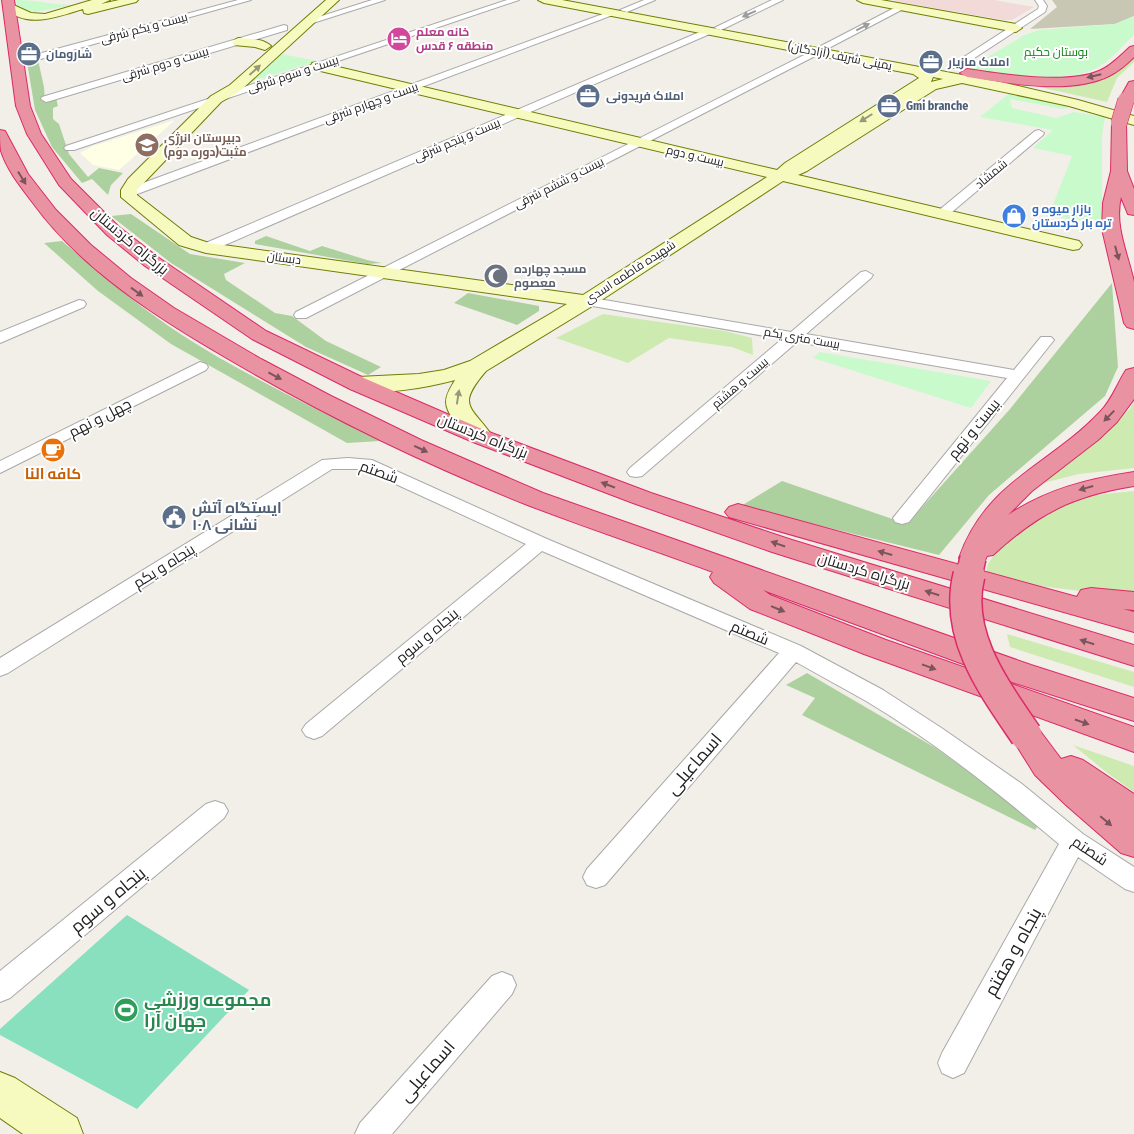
<svg xmlns="http://www.w3.org/2000/svg" width="1134" height="1134" viewBox="0 0 1134 1134" font-family="'Fira Sans Condensed',Cairo,sans-serif">
<style>
.commercial{fill:#f2dad9}
.education{fill:#ffffe5}
.construction{fill:#c7c7b4}
.grass{fill:#cdebb0}
.forest{fill:#add19e}
.park{fill:#c8facc}
.pitch{fill:#88e0be}
.lines{fill:none;stroke-linecap:round;stroke-linejoin:round}
.street-casing{stroke:#a9a9a9;stroke-width:2}
.secondary-casing{stroke:#707d05;stroke-width:2}
.highway-casing{stroke:#dc2a67;stroke-width:2}
.street{fill:#fff;fill-rule:evenodd}
.secondary{fill:#f7fabf;fill-rule:evenodd}
.highway{fill:#e892a2;fill-rule:evenodd}
.highway-bridge-far2-casing{stroke:#dc2a67;stroke-width:17;stroke-linecap:butt}
.highway-bridge-far1-casing{stroke:#dc2a67;stroke-width:28;stroke-linecap:butt}
.highway-bridge-casing{stroke:#dc2a67;stroke-width:34;stroke-linecap:butt}
.highway-bridge-far2{stroke:#e892a2;stroke-width:16}
.highway-bridge-far1{stroke:#e892a2;stroke-width:25}
.highway-bridge{stroke:#e892a2;stroke-width:31}
.oneway{fill:#9c9c9c}
.oneway2{fill:#979978}
.oneway3{fill:#7b545c}
.labels{text-anchor:middle;dominant-baseline:central;stroke-width:4;stroke-linejoin:round;paint-order:stroke}
.far-street-label{font-size:12px;fill:#222;stroke:#fff}
.far-hotel-label{font-size:12px;font-weight:bold;fill:#b23c85;stroke:#fff;text-anchor:start}
.far-park-label{font-size:12px;fill:#0c8416;stroke:#fff}
.far-service-label{font-size:12px;font-weight:bold;fill:#4e5e75;stroke:#fff;text-anchor:start}
.far-education-label{font-size:12px;font-weight:bold;fill:#785e54;stroke:#fff;text-anchor:start}
.far-shop-label{font-size:12px;font-weight:bold;fill:#366cbe;stroke:#fff;text-anchor:start}
.far-worship-label{font-size:12px;font-weight:bold;fill:#5b616d;stroke:#fff;text-anchor:start}
.street-label{font-size:15px;fill:#222;stroke:#fff}
.food-label{font-size:15px;font-weight:bold;fill:#c56008;stroke:#fff}
.service-label{font-size:15px;font-weight:bold;fill:#4e5e75;stroke:#fff;text-anchor:start}
.near-street-label{font-size:18px;fill:#222;stroke:#fff}
.near-leisure-label{font-size:18px;font-weight:bold;fill:#27864d;stroke:#fff;text-anchor:start}
</style>
<rect width="100%" height="100%" fill="#f2efe9"/>
<path class="commercial" d="M896,0H994L1034,7L1012,20H1003L894,1Z"/>
<path class="education" d="M175,120L119,170L93,165L80,153L93,146Z"/>
<path class="construction" d="M1052,0H1134V16L1115,24L1030,29L1057,7Z"/>
<path class="grass" d="M1134,54V62L1117,78L1107,102L1017,82L1089,80Z
M603,314L725,331L752,338L753,355L732,347L669,338L628,363L556,338Z
M1134,401V468L1079,474L1039,484L1130,409Z
M1134,491V595L1080,591L984,579L988,564L1001,544L1038,513L1094,495Z
M1007,634L1134,672V687L1010,647Z
M1073,745L1134,766V792L1106,772Z"/>
<path class="forest" d="M24,44L35,46L44,87L45,101L56,98L58,106L53,108V119L59,124L69,154L88,177L99,168L123,173L111,185L108,195L92,179L82,183L52,147L35,110Z
M131,214L190,254L245,263L224,274L226,280L275,313L292,316L326,341L381,367L368,375L306,347L171,263L111,216Z
M266,236L310,251L322,246L367,260L382,263L367,264L255,244V241Z
M62,241C101,274 139,307 182,335C244,375 314,407 380,441L347,443L171,344L98,291L44,243Z
M1112,283L1118,367L1105,396L989,495L939,555L741,506L782,481L907,524L1010,409Z
M468,293L539,306V311L517,325L454,303Z
M807,673L934,747L1040,823L1035,830L802,715L815,698L786,685Z"/>
<path class="park" d="M16,0C36,0 54,5 73,5L34,12L17,7Z
M1134,16V35C1123,45 1112,59 1100,66C1065,87 1005,76 967,70L1024,35L1039,30L1115,24Z
M282,54L317,61L250,82Z
M1010,93L1069,107L1063,109L1010,99L1012,108L1056,118L1074,112L1105,117L1102,135V220L1068,219L1049,215L1072,156L1033,148L1053,130L980,117Z
M820,352L991,381L971,408L813,358Z"/>
<path class="pitch" d="M127,915L249,990L137,1109L0,1035V1029Z"/>
<g class="lines">
<defs>
<path id="street" d="M238,0H251L44,58L41,59L36,56L38,54Z
M372,0H385L313,23L306,21Z
M507,0H519L74,150H66L64,148L66,146Z
M644,0H655L627,12L620,10Z
M772,0H783L721,30L714,28Z
M1035,0H1043L1047,6L1045,12L959,68H953V64L1038,9L1039,6Z
M900,5L907,7L825,50H819L817,48Z
M611,11L618,13L132,196L128,197L122,193L124,190Z
M284,25L287,26V30L50,101L46,102L41,99L42,97Z
M709,28L713,31L712,33L211,251H201L199,248L201,245Z
M816,49L819,50V54L306,318H296L294,315L296,312Z
M1039,130L1044,133L1043,135L946,217H938L936,214L938,211L1035,131Z
M866,271L873,275L871,278L806,334L1014,370L1041,337H1051L1054,340L909,522L902,524L895,522L893,518L1007,378L797,342L642,476L636,477L630,476L627,472L630,468L782,339L587,305L582,304L580,301L582,298L587,297L791,332L861,272Z
M79,300L84,301L86,304L84,307L0,343V332Z
M200,362L206,364L208,367L206,370L0,473V461Z
M348,458L372,460L547,539L801,646L883,690L943,729L1022,784L1083,834L1134,867V892L1125,889L1078,857L964,1073L953,1078L942,1073L938,1063L942,1053L1059,844C998,793 935,742 866,701C843,688 819,675 796,662L605,885L596,888L587,885L583,877L587,869L779,653L542,551L322,736L314,739L306,736L302,730L306,724L526,544L363,469H332L8,673L0,676V658L322,460Z
M215,801L224,804L228,811L224,818L10,998L0,1002V971L206,804Z
M502,972L512,976L516,985L512,994L392,1134H355L360,1123L492,976Z"/>
<path id="secondary" d="M92,0H110L101,4L119,0H138L136,2L88,14L84,13L83,9C57,17 25,30 3,6L9,3L31,13L45,14Z
M326,0H339L240,91L221,102L137,190V195L191,237L209,243L583,295L767,177L312,69L311,66L312,63L317,62L777,170L785,163L919,78L913,74L544,3L538,0H562L1005,83L1078,100L1134,116V125L1069,106L962,83L936,89L807,171L798,175L1079,241L1082,245L1079,249L1073,250L783,181L594,305L486,371C455,407 472,406 493,437L489,442C484,443 480,445 474,442C464,438 446,413 446,402C446,394 451,387 455,380C425,388 381,396 350,389L347,384L350,379L358,377L419,374L444,370L470,361L567,304L206,253L179,245L121,197V190L128,179L211,96L230,85ZM933,77L943,79L931,82Z
M857,0H881L1016,24L1022,28L1016,32L863,3Z
M238,38C249,39 263,38 271,46L265,50L255,47L234,45L232,42Z
M0,1072L15,1078L77,1118L83,1134H23L0,1118Z"/>
<path id="highway" d="M2,0H14L30,106L41,134L71,179L119,227L159,258L266,331L366,379L489,432L651,493L792,540L1134,645V666L772,552L633,503L473,442L350,389L252,339L145,266L107,235L59,185L27,134L16,106Z
M1134,46V57C1127,64 1119,71 1109,76C1071,95 1008,83 967,77L960,73L967,69C1002,74 1066,85 1099,71C1111,66 1120,56 1130,47Z
M1134,81V98L1131,103H1121L1119,100L1129,82Z
M1119,119L1124,120L1126,123L1127,171L1134,189V215L1128,214L1121,197C1114,226 1128,254 1134,282C1134,297 1134,314 1134,329L1127,327L1124,323L1102,229L1103,203L1111,171L1112,123L1114,120Z
M0,130L5,131L28,174L56,210L91,245L131,278L174,308L261,359L331,396L421,440L543,493L1031,665L1134,698V721L1009,681L763,590L770,595L886,640L1134,727V752L864,654L750,609L714,583L710,577L713,572C651,549 587,528 525,504C422,463 320,413 225,357C155,316 81,269 33,203C21,187 7,170 1,151C0,145 0,136 0,130Z
M1134,368V399L1117,422L1098,440L1032,491L1008,515C1047,489 1088,479 1134,472V486C1072,496 1039,513 993,555L987,556L983,564L973,566L963,564L959,558C986,481 1049,466 1100,412C1112,400 1117,384 1126,370Z
M738,504L1077,597L1081,590L1091,588L1134,592V610L1123,609L1134,612V632L729,517L725,512L729,507Z
M1026,723L1037,727L1061,759L1071,756L1083,760L1134,794V857L1121,853L1066,805L1035,775L1010,735L1015,727Z"/>
</defs>
<use href="#street" class="street-casing"/>
<use href="#secondary" class="secondary-casing"/>
<use href="#highway" class="highway-casing"/>
<use href="#street" class="street"/>
<use href="#secondary" class="secondary"/>
<use href="#highway" class="highway"/>
<defs>
<path id="highway-bridge-far2" d="M1119,123L1126,100"/>
<path id="highway-bridge-far1" d="M969,576L973,558"/>
<path id="highway-bridge" d="M969,575C954,635 994,688 1026,735"/>
</defs>
<use href="#highway-bridge-far2" class="highway-bridge-far2-casing"/>
<use href="#highway-bridge-far1" class="highway-bridge-far1-casing"/>
<use href="#highway-bridge" class="highway-bridge-casing"/>
<use href="#highway-bridge-far2" class="highway-bridge-far2"/>
<use href="#highway-bridge-far1" class="highway-bridge-far1"/>
<use href="#highway-bridge" class="highway-bridge"/>
</g>
<defs><path id="oneway-solid" d="M-6-.8H1V-3.2L6.5 0L1 3.2V.8H-6Z" transform="scale(1.25)"/></defs>
<g class="oneway">
<use href="#oneway-solid" transform="translate(749 14) rotate(156)"/>
<use href="#oneway-solid" transform="translate(863 27) rotate(-27)"/>
</g>
<g class="oneway2">
<use href="#oneway-solid" transform="translate(255 70) rotate(-42)"/>
<use href="#oneway-solid" transform="translate(866 118) rotate(148)"/>
<use href="#oneway-solid" transform="translate(458 397) rotate(-81)"/>
</g>
<g class="oneway3">
<use href="#oneway-solid" transform="translate(1094 76) rotate(167)"/>
<use href="#oneway-solid" transform="translate(22 178) rotate(58)"/>
<use href="#oneway-solid" transform="translate(1117 253) rotate(75)"/>
<use href="#oneway-solid" transform="translate(137 292) rotate(36)"/>
<use href="#oneway-solid" transform="translate(275 376) rotate(28)"/>
<use href="#oneway-solid" transform="translate(1109 416) rotate(134)"/>
<use href="#oneway-solid" transform="translate(421 449) rotate(25)"/>
<use href="#oneway-solid" transform="translate(608 485) rotate(-159)"/>
<use href="#oneway-solid" transform="translate(1086 488) rotate(164)"/>
<use href="#oneway-solid" transform="translate(778 544) rotate(-161)"/>
<use href="#oneway-solid" transform="translate(885 553) rotate(-164)"/>
<use href="#oneway-solid" transform="translate(932 593) rotate(-163)"/>
<use href="#oneway-solid" transform="translate(778 609) rotate(22)"/>
<use href="#oneway-solid" transform="translate(1087 642) rotate(-163)"/>
<use href="#oneway-solid" transform="translate(929 667) rotate(20)"/>
<use href="#oneway-solid" transform="translate(1082 722) rotate(19)"/>
<use href="#oneway-solid" transform="translate(1106 821) rotate(40)"/>
</g>
<defs>
<symbol id="hotel-disc" viewBox="-11 -11 22 22"><circle r="9.5" fill="#d1479c" stroke="#fff"/><path d="M-6-4.5h1.5V1H6V5H4.5V3h-9V5H-6ZM-4 0a1.8 1.8 0 1 1 3.6 0ZM.5 0V-2.5h3Q6-2.5 6 0Z" fill="#fff"/></symbol>
<symbol id="office-disc" viewBox="-11 -11 22 22"><circle r="9.5" fill="#5c6f8a" stroke="#fff"/><path d="M-6-3h4V-5.5h4V-3h4V5H-6ZM-1-4.5V-3h2v-1.5ZM-6 0V1H6V0Z" fill="#fff"/></symbol>
<symbol id="school-disc" viewBox="-11 -11 22 22"><circle r="9.5" fill="#8d6e63" stroke="#fff"/><path d="M0-5L7-2L0 1L-7-2ZM-4 1L0 2.5L4 1V4Q0 6-4 4Z" fill="#fff"/></symbol>
<symbol id="shop-disc" viewBox="-11 -11 22 22"><circle r="9.5" fill="#3f7fe0" stroke="#fff"/><path d="M-5-2.5h2.3a2.7 3.5 0 0 1 5.4 0H5L5.5 6h-11ZM-1.5-2.5h3a1.5 2.3 0 0 0-3 0Z" fill="#fff"/></symbol>
<symbol id="mosque-disc" viewBox="-11 -11 22 22"><circle r="9.5" fill="#6b7280" stroke="#fff"/><path d="M3.5-4.9A6 6 0 1 0 3.5 4.9A5 5 0 1 1 3.5-4.9Z" fill="#fff"/></symbol>
<symbol id="cafe-disc" viewBox="-11 -11 22 22"><circle r="9.5" fill="#e8710a" stroke="#fff"/><path d="M-5.5-4.5H6V0H3Q3 3.5 0 3.5H-2.5Q-5.5 3.5-5.5 0ZM3-3.2v2h1.7v-2ZM-6 4.5H4V6H-6Z" fill="#fff"/></symbol>
<symbol id="civic-disc" viewBox="-11 -11 22 22"><circle r="9.5" fill="#5c6f8a" stroke="#fff"/><path d="M-.6-6.5H3V-4.5H.6V-3L4-1V1h2V6H-6V1h2V-1L-.6-3ZM-1.2 2.5V6h2.4V2.5Z" fill="#fff"/></symbol>
<symbol id="stadium-disc" viewBox="-11 -11 22 22"><circle r="9.5" fill="#2e9e5b" stroke="#fff"/><path d="M0-5a6.5 5 0 1 0 0 10a6.5 5 0 1 0 0-10ZM-3.5-1.8h7v3.6h-7Z" fill="#fff"/></symbol>
</defs>
<g fill-rule="evenodd">
<use href="#hotel-disc" x="385" y="25" width="28" height="28"/>
<use href="#office-disc" x="15" y="40" width="28" height="28"/>
<use href="#office-disc" x="917" y="48" width="28" height="28"/>
<use href="#office-disc" x="574" y="82" width="28" height="28"/>
<use href="#office-disc" x="875" y="92" width="28" height="28"/>
<use href="#school-disc" x="133" y="131" width="28" height="28"/>
<use href="#shop-disc" x="1000" y="202" width="28" height="28"/>
<use href="#mosque-disc" x="482" y="262" width="28" height="28"/>
<use href="#cafe-disc" x="39" y="436" width="28" height="28"/>
<use href="#civic-disc" x="160" y="503" width="28" height="28"/>
<use href="#stadium-disc" x="112" y="996" width="28" height="28"/>
</g>
<g class="labels">
<g class="far-street-label">
<text transform="translate(144 28) rotate(-15)">بیست و یکم شرقی</text>
<text transform="translate(840 56) rotate(11)">یمینی شریف (آزادگان)</text>
<text transform="translate(165 64) rotate(-17)">بیست و دوم شرقی</text>
<text transform="translate(293 74) rotate(-18)">بیست و سوم شرقی</text>
<text transform="translate(371 103) rotate(-20)">بیست و چهارم شرقی</text>
<text transform="translate(457 140) rotate(-23)">بیست و پنجم شرقی</text>
<text transform="translate(695 156) rotate(13)">بیست و دوم</text>
<text transform="translate(991 174) rotate(-40)">شمشاد</text>
<text transform="translate(559 183) rotate(-27)">بیست و ششم شرقی</text>
<text transform="translate(284 258) rotate(8)">دبستان</text>
<text transform="translate(630 272) rotate(-33)">شهیده فاطمه اسدی</text>
<text transform="translate(802 338) rotate(10)">بیست متری یکم</text>
<text transform="translate(740 383) rotate(-41)">بیست و هشتم</text>
</g>
<g class="far-hotel-label">
<text x="416" y="32">خانه معلم<tspan x="416" dy="14">منطقه ۶ قدس</tspan></text>
</g>
<g class="far-park-label">
<text x="1056" y="52">بوستان حکیم</text>
</g>
<g class="far-service-label">
<text x="46" y="54">شارومان</text>
<text x="948" y="62">املاک مازیار</text>
<text x="606" y="96">املاک فریدونی</text>
<text x="906" y="106">Gmi branche</text>
</g>
<g class="far-education-label">
<text x="164" y="138">دبیرستان انرژی<tspan x="164" dy="14">مثبت(دوره دوم)</tspan></text>
</g>
<g class="far-shop-label">
<text x="1032" y="209">بازار میوه و<tspan x="1032" dy="14">تره بار کردستان</tspan></text>
</g>
<g class="far-worship-label">
<text x="514" y="269">مسجد چهارده<tspan x="514" dy="14">معصوم</tspan></text>
</g>
<g class="street-label">
<text transform="translate(130 241) rotate(40)">بزرگراه کردستان</text>
<text transform="translate(100 418) rotate(-27)">چهل و نهم</text>
<text transform="translate(974 429) rotate(-51)">بیست و نهم</text>
<text transform="translate(483 436) rotate(22)">بزرگراه کردستان</text>
<text transform="translate(379 472) rotate(20)">شصتم</text>
<text transform="translate(164 566) rotate(-32)">پنجاه و یکم</text>
<text transform="translate(864 571) rotate(17)">بزرگراه کردستان</text>
<text transform="translate(750 633) rotate(23)">شصتم</text>
<text transform="translate(427 636) rotate(-40)">پنجاه و سوم</text>
<text transform="translate(1090 851) rotate(34)">شصتم</text>
</g>
<g class="food-label">
<text x="53" y="474">کافه النا</text>
</g>
<g class="service-label">
<text x="192" y="508">ایستگاه آتش<tspan x="192" dy="17">نشانی ۱۰۸</tspan></text>
</g>
<g class="near-street-label">
<text transform="translate(694 764) rotate(-49)">اسماعیلی</text>
<text transform="translate(108 900) rotate(-40)">پنجاه و سوم</text>
<text transform="translate(1013 952) rotate(-61)">پنجاه و هفتم</text>
<text transform="translate(427 1071) rotate(-49)">اسماعیلی</text>
</g>
<g class="near-leisure-label">
<text x="144" y="1000">مجموعه ورزشی<tspan x="144" dy="21">جهان آرا</tspan></text>
</g>
</g>
</svg>
